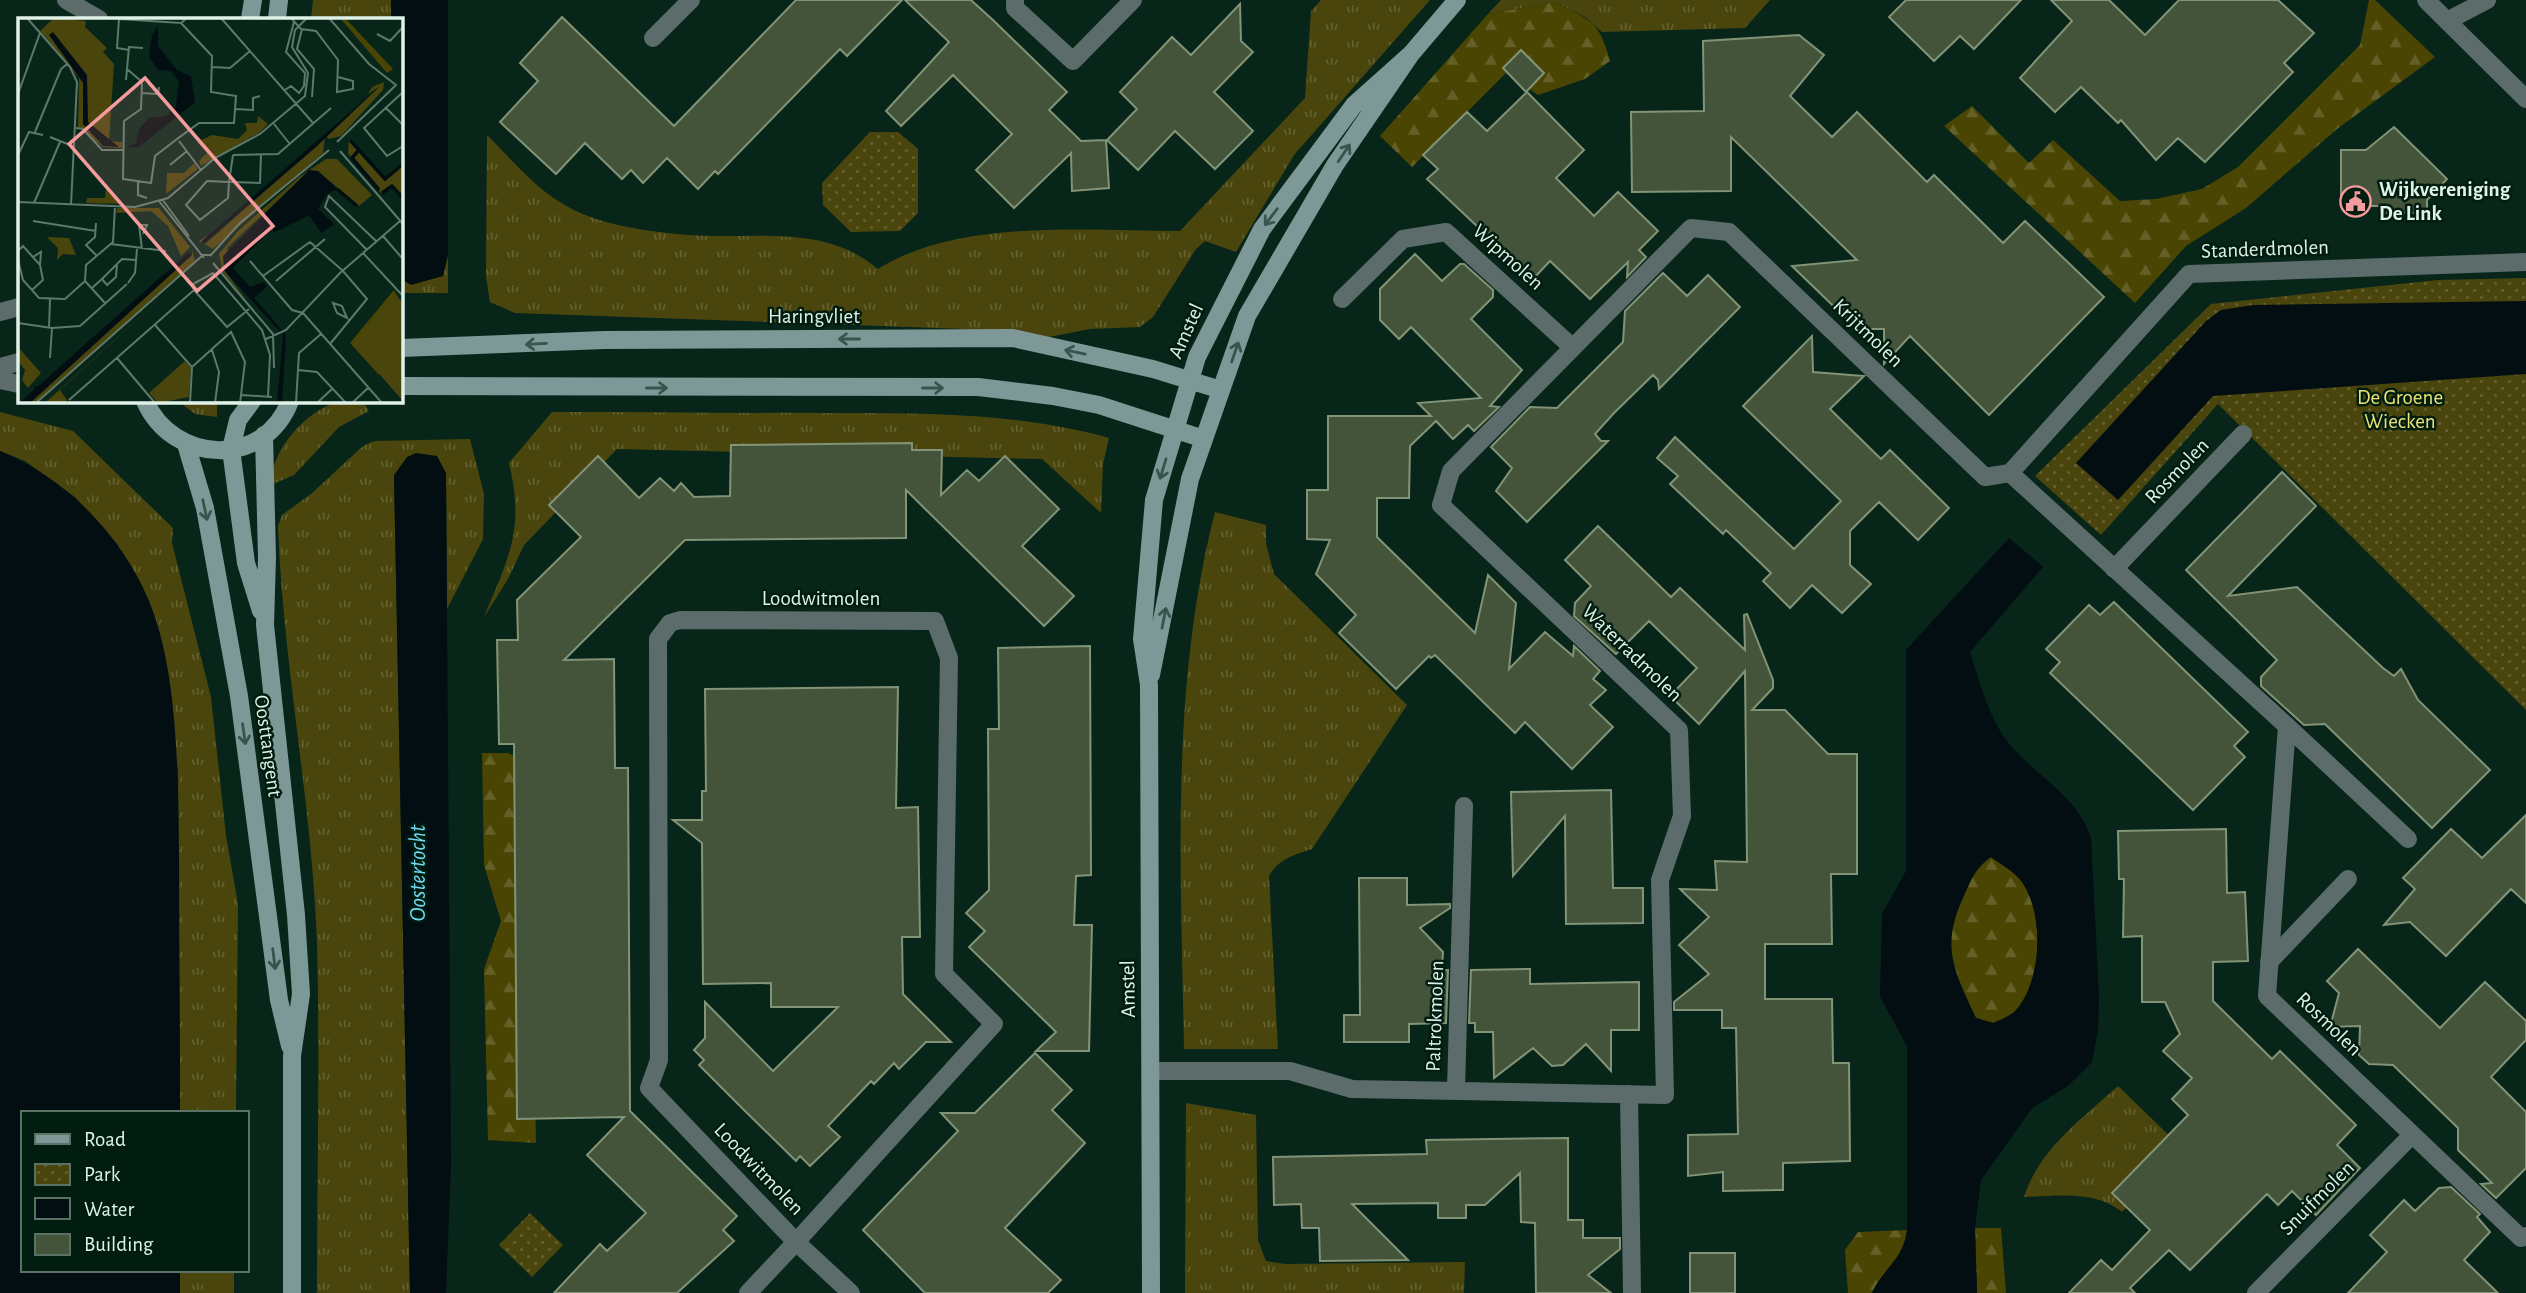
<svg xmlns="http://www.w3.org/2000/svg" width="2526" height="1293" viewBox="0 0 2526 1293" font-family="'Alegreya Sans',sans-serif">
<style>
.grass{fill:url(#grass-tufts)}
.forest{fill:url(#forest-firs)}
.park{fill:url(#park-dots)}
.water{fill:#030e12;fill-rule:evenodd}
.building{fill:#44543a;stroke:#829377;stroke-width:2}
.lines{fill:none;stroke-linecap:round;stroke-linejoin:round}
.street{stroke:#5c6c6b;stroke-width:18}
.secondary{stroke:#7d9896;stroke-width:18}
.oneway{stroke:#38544c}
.labels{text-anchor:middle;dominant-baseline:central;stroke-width:5;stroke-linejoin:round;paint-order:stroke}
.poi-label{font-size:21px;font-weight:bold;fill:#e0f2e8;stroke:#001d10;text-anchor:start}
.street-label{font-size:21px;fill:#e0f2e8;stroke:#001d10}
.park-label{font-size:21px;fill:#ebe277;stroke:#001d10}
.water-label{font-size:23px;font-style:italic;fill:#72d8f6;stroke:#001d10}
.inset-river{fill:none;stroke:#030e12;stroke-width:3.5}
.inset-road{fill:none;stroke:#5e786c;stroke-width:2}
.view{fill:#f59b9d;fill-opacity:0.15;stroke:#f59b9d;stroke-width:3.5}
.inset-edge{fill:none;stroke:#e0f2e8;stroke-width:3.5}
</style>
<defs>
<pattern id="grass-tufts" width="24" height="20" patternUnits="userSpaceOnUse" patternTransform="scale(1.75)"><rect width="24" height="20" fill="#4a450d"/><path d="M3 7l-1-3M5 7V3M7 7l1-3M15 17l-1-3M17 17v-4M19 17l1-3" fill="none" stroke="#646030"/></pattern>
<pattern id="forest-firs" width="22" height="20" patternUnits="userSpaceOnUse" patternTransform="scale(1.75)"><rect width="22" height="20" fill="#4a4502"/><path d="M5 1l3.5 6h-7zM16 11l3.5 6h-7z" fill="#646027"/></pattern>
<pattern id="park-dots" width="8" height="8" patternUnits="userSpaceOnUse" patternTransform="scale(1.75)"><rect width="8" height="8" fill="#4a450d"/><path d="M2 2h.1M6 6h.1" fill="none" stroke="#646030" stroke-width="1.8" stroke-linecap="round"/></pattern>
</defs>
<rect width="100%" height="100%" fill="#072619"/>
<path class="grass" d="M313,0H391V19H311Z
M1321,0H1430L1294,155L1236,252L1205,241L1196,249L1153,317L1140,327L1090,329L1049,337L965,329L515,313L490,302L486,277L487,135C513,161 537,191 570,208C604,226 652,232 689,235C755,240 823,223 878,269C959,218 1087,231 1180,231L1305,98L1311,11Z
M1501,0H1770L1745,28L1602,32L1585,17L1555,2L1488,14Z
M448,255V293H401V279L411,284L443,276Z
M178,401H217V417L195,414Z
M337,402L364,403L369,411L339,427L294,475L271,485C270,451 306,411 337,402Z
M0,412L73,431L173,528L172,543L211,697L226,836L238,904L236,1113H180L178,770L118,545L75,497L25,461L0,451Z
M552,412C642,412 733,413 823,413C920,413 1015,412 1109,438L1103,464L1101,513L1042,459L617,449L524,545L508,579L484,617C509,557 525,529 509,463Z
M470,439L484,494L483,539L447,609L446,473L394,475L410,1293H317C317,1176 320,1059 317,943C312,803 283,665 278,526L282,515L311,494L363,446L374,441Z
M1215,512L1266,525V544L1274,574L1407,705L1312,849C1293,855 1279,859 1269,876L1278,1049H1184C1181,869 1170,688 1215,512Z
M2118,1086L2182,1148L2122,1212C2096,1190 2056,1196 2024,1197C2040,1148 2081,1120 2118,1086Z
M1186,1103L1256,1115L1258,1240L1266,1261L1285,1264L1465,1262L1464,1293H1185Z
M180,1270H234V1293H180Z"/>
<path class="forest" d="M2369,0H2375L2435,57L2337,129L2246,208L2186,246L2135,303L1944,126L1972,106L2029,163L2053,140L2120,201L2156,199L2202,189L2238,167L2360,45Z
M1555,2C1591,21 1599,20 1610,61L1585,79L1538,95L1506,73L1412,167L1380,136L1488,14Z
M482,753H508L530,764L536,1143L488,1140L484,969L501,921L484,865Z
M1991,857C2000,864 2014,871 2021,880C2045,912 2042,981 2017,1010C2011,1016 2000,1020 1993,1023L1976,1018C1954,970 1940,946 1964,896C1972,878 1975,869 1991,857Z
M1975,1228H2001L2006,1293H1977Z
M1907,1230C1903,1261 1884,1267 1872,1293H1848L1845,1250L1858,1232Z"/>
<path class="park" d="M870,132H898L918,149V213L900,231L851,232L823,205L822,183Z
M2526,278V710L2218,404L2101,535L2035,476L2211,304L2438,280Z
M530,1213L563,1245L532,1277L499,1245Z"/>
<path class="water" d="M391,0H448V255L443,276L411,285L401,279V19H391Z
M2526,301V374L2213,396L2118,500L2076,463L2206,321L2221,310L2253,305Z
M0,451C66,478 122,536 149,601C179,673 178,781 179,858C179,943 180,1028 180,1113H23V1270H180V1293H0Z
M416,453L437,456L446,473L451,1163L446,1293H410L394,475L407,457Z
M2009,538L2043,567L1970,652C1980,683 1988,715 2007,741C2035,777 2074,791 2091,837L2099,996L2098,1030L2092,1062L2068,1086L2032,1108L1981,1180L1975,1228L1977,1293H1872C1884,1267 1903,1261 1907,1230V1046L1880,997L1882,914L1906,871V650ZM1991,857C2000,864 2015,872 2021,881C2045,913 2042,980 2016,1010C2011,1016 2000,1020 1993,1023L1976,1018C1953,970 1940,946 1964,895C1972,878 1975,868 1991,857Z"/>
<path class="building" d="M796,0H902L847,56L840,49L718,174L715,171L698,189L667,158L643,183L631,170L622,179L585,143L556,174L500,122L538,81L520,63L562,17L674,126Z
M905,0H971L994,21L1067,92L1049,110L1081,141L1106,140L1109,188L1072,191L1071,153L1014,208L976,170L1012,134L953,75L901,126L886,111L949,42Z
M1906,0H2021L1974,49L1960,36L1934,61L1889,17Z
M2051,0H2109L2145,35L2179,0H2278L2314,33L2284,63L2293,72L2205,162L2178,138L2156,160L2121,120L2118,123L2081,87L2055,112L2020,78L2072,21Z
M1240,4L1241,41L1253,52L1214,92L1253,131L1215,169L1175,131L1138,170L1107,140L1137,109L1120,92L1172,37L1191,55Z
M1799,35L1824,55L1790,96L1832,137L1857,112L1927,182L1934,175L2003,243L2025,221L2104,297L1989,415L1910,336L1884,364V329H1857L1792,266L1857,260L1731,137V191L1632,192L1631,112L1704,111L1703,41Z
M1521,50L1544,73L1526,92L1503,68Z
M1527,92L1584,150L1556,178L1594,216L1618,192L1658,231L1639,250L1646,257L1627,277L1628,262L1590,299L1550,261L1533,279L1427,179L1438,169L1423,155L1467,112L1487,131Z
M2394,127L2447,179L2427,200V213H2381V206H2341V150H2366Z
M1415,254L1442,281L1460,264H1464L1493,290V297L1471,319L1522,370L1490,406L1499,407L1474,431L1468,425L1453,439L1436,421L1410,446L1409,498H1377V537L1475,633L1488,575L1516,603L1509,669L1545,632L1573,656L1574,646L1600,671L1593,679L1606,690L1590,705L1613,727L1572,769L1525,722L1515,733L1435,655L1431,658L1429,656L1396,689L1339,633L1356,615L1316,574L1330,540L1307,539V490H1328V416H1431L1418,403L1481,398L1411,327L1399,339L1380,320V289Z
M1663,273L1687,296L1708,275L1740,307L1659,389L1658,380L1653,375L1614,413L1595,434L1601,441H1608L1527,522L1496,491L1512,468L1491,447L1530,407L1557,408L1623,342L1625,311Z
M1812,336L1813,372L1864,376L1830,409L1881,459L1890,450L1949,508L1918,540L1879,502L1850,531V565L1871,584L1842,613L1812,585L1790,608L1763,581L1771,573L1726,530L1723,534L1670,484L1678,476L1657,458L1675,437L1794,549L1841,501L1743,406Z
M912,443V450H942L941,495L967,470L979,481L1005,456L1059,509L1022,546L1074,596L1044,626L906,490V538L685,540L564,660L614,659L615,768H628L630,1111L737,1216L723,1230L734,1241L677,1293H554L600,1244L607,1251L646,1213L587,1155L624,1117L517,1119L514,744H499L497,640H518L517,600L581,537L549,505L598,456L639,498L660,478L674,491L681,483L694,497L730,496L731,445Z
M2282,472L2316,506L2228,596L2297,587L2383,668L2394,676L2401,669L2418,700L2490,770L2432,828L2325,724L2304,725L2261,686V677L2277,660L2186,570Z
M1598,526L1671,597L1680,588L1745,650L1744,615L1747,614L1773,680V688L1752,710H1785L1828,754H1857V874H1831L1832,944H1765V999H1832L1833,1063H1849L1850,1161L1783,1163V1190L1723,1191V1172L1688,1176V1135L1738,1134L1736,1028H1722V1010H1674V1002L1709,974L1679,945L1709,917L1680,889L1717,890L1715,861L1747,862L1745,671L1699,724L1670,696L1697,668L1649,621L1616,654L1574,616L1575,603L1591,586L1565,560Z
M2114,602L2248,732L2234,746L2245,757L2193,810L2050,673L2060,662L2046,649L2089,605L2100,615Z
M1090,646L1091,875L1076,876L1074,925H1092L1089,1051H1036L1056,1032L969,947L985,931L966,913L989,890L988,729H999L998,648Z
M898,687L896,808L918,807L920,937H902L903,994L951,1042H926L899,1069L894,1063L874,1084L871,1081L828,1126L840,1137L810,1166L800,1156L796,1161L747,1113L699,1065L704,1060L694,1050L705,1038V1002L773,1071L838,1007H771V983L703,984L702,843L673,820H702V791H706L705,689Z
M1611,790L1613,888H1643V923L1566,924L1565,816L1513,876L1511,792Z
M2526,815V903L2511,889L2446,956L2410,922L2384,925L2415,889L2403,878L2451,829L2482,858Z
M2226,829L2227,893L2245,892L2248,961L2213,962V1001L2272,1059L2280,1051L2356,1125L2337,1145L2360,1168L2316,1215L2292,1191L2278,1205L2267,1194L2190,1270L2169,1250L2130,1288L2135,1293H2069L2101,1260L2112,1270L2150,1230L2112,1193L2188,1115L2172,1099L2192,1078L2163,1051L2180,1034L2165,1002H2142V936L2123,937L2124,879H2119L2118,831Z
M1359,878H1407V905L1450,904V908L1420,928L1443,952L1442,970H1448L1446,1023L1409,1024V1042H1344V1015H1360Z
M2358,949L2440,1028L2485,982L2526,1021V1040L2491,1077L2526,1112V1168L2496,1198L2481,1184L2492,1183L2458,1150V1128L2393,1065L2369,1064L2359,1055L2360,1026L2330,1027L2339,993L2327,981Z
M1530,969V984L1639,982V1030H1611V1071L1586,1044L1563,1065L1552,1066L1533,1048L1494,1078L1493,1032H1475V1023H1469L1471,970Z
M1035,1053L1072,1090L1052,1110L1085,1143L1005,1228L1061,1280L1048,1293H925L863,1230L958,1131L941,1113H975Z
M1568,1138V1220H1583V1238H1620V1249L1588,1275L1611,1293H1536L1535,1223L1521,1222L1520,1173L1485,1205H1466V1218H1438V1203L1352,1204L1408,1260L1320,1261L1319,1228H1302L1301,1204L1274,1205L1273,1157L1427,1154L1426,1140Z
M2451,1187L2480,1214L2477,1217L2490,1232L2464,1260L2498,1293H2348L2387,1252L2370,1235L2404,1200L2415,1211L2439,1188Z
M1690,1253H1735V1293H1690Z"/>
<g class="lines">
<path class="street" d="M66,0L99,19
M1015,0V8L1073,61L1133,0
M2426,0L2526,99
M2447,21L2487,0
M653,38L691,0
M1342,299L1403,239L1446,232L1572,347
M0,312L19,307
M0,367L19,362
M0,380L19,384
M2010,473L2287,726L2267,996L2521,1238L2526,1236
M2010,473L2189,274L2526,262
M2114,569L2243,434
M680,620L935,621L949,658L944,974L994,1024L796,1242L649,1088L659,1060L658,639L670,623Z
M2287,726L2408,839
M2269,962L2348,879
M1152,1071H1290L1352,1089L1665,1095L1660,880L1682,816L1679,730L1441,505L1451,471L1691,228L1729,232L1985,477L2010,473
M1456,1089L1464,806
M1629,1094L1632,1293
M748,1293L796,1242L851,1293
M2256,1293L2412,1135"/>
<path class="secondary" d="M250,19L253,0
M277,19L279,0
M401,348L604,340L1013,338L1153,369L1221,390
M401,386L978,387L1053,396L1099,405L1204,439
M145,401C173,464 264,469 290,401
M252,401L238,420L231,449L246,563L261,611
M264,435L267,557L265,625L296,915L301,994L292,1056V1293
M186,444L205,508L239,696L279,1000L290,1046
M1151,675L1190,479L1247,316L1335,165L1411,54L1457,0
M1151,1293L1149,685L1142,639L1154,500L1197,357L1262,229L1354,105L1411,54"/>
</g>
<defs><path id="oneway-shaft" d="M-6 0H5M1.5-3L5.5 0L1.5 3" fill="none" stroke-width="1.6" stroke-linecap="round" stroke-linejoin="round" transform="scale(1.75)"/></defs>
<g class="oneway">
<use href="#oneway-shaft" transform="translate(1344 153) rotate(-56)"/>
<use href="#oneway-shaft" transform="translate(1271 217) rotate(127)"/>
<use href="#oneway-shaft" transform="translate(849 339) rotate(180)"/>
<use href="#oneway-shaft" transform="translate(536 344) rotate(177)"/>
<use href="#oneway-shaft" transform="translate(1075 352) rotate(-168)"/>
<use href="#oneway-shaft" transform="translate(1235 352) rotate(-71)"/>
<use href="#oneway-shaft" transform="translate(657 388)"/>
<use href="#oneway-shaft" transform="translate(933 388)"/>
<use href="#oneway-shaft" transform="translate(1163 469) rotate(107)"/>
<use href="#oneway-shaft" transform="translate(205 510) rotate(78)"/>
<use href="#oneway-shaft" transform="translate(1164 618) rotate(-79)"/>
<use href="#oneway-shaft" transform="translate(244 734) rotate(82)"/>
<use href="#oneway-shaft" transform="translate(274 959) rotate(83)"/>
</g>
<defs>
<symbol id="civic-ring" viewBox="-11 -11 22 22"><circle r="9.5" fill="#001d10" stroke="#f59b9d" stroke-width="1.5"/><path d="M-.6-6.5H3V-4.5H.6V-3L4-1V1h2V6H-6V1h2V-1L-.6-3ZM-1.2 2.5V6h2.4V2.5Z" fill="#f59b9d"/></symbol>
</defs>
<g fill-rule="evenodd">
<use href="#civic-ring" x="2338" y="184" width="35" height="35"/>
</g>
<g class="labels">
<g class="poi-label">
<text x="2379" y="189">Wijkvereniging<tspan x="2379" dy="24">De Link</tspan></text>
</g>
<g class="street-label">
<text transform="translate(2265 249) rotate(-2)">Standerdmolen</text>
<text transform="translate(1508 257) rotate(42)">Wipmolen</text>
<text x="814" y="316">Haringvliet</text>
<text transform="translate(1186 331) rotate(-66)">Amstel</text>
<text transform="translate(1868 333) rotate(44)">Krijtmolen</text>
<text transform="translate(2177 471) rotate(-46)">Rosmolen</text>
<text x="821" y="598">Loodwitmolen</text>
<text transform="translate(1632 653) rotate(44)">Waterradmolen</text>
<text transform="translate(268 746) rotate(82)">Oosttangent</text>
<text transform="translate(1128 989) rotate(-91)">Amstel</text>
<text transform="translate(1435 1016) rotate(-88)">Paltrokmolen</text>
<text transform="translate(2329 1024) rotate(44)">Rosmolen</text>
<text transform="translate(759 1169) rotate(46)">Loodwitmolen</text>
<text transform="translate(2317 1198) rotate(-45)">Snuifmolen</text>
</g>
<g class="park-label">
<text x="2400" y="397">De Groene<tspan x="2400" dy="24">Wiecken</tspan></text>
</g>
<g class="water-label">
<text transform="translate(418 873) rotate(-90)">Oostertocht</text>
</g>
</g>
<g transform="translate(18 18)">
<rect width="385" height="385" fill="#072619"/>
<path d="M366,64L365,72L323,118L311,121L308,118L362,68L350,76L354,69ZM240,98L250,106L242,114L183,148L181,143L189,135L179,124L194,117L220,121L229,112L227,105H239ZM307,120L305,135L195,231L181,223L192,216L184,223L187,226ZM331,121L367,161L385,146V180L373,167L363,175L330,135ZM308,141H319L354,177L341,188L300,153L290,154L210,229L206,252L230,284L205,255L201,236L220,213L281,159ZM176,145L180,151L148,176L149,155H166ZM88,170L105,186L68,185L69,180H87ZM99,190H141L172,229L163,238L150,208L133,193L98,195ZM29,219L51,220L58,237L45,236L39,242L40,230ZM174,232L177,243L18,385H12L174,237ZM162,262L42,372L49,382L47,385H27ZM0,329L23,355L10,370L4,362L7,352L0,343ZM167,343L173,350L171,379L140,385L131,375Z" fill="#4a450d"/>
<path d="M322,0H327L375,51L369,55ZM376,272L385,288L361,357L332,325Z" fill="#4a4502"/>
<path d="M36,0L68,3L67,9L89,30L85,34L96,46L91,123L104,124V130L85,129L60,109L61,60L22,13Z" fill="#4a450d"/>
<path d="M378,277L385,285V383L335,326Z" fill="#4a450d"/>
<path d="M140,8V28L159,52L173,58L177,84L121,129H109L118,125L121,111L131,100L148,98L158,88L161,63L153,53L140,52L131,39L134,17ZM35,14L69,57L70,104L101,129L85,128L65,106V65L31,17ZM362,68L298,129L185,226L184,223ZM291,152L300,153L319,171L309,176L300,191L316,206L303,215L291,197L255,215V210L215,250L232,269L246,264L249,268L236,280L268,317L264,385H259L265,317L206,252L205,238ZM171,234L174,237L12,385H1L17,371L15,366L19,369Z" fill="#030e12"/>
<path class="inset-river" d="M332,122L367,161L385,146M340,133L334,140L361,172M319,171L339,188M364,175L374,168L385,180"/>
<path class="inset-road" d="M9,0L52,49L59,64L53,187M203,0L295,105M273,0L283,11L298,13L320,42L319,74L335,71V63L320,59M311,0L351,46L378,67L319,124M284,11L279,31L296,51L294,79M359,16L372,23L385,9M111,32L99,30L101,1L163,5M194,49L212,50L232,33M109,51L124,64L123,91L106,103L105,161L133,165L137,138L159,121L181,105H216L218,78L193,74L194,38L163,5L169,0M108,62L111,29L125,30M267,72L273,68L281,75L286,68L287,55L268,34L276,4M385,74L346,110L369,138L385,128M123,75L140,76L141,69M0,76L22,15M367,89L385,107M217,91L235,92V80L242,78M256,106L271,125M58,110L65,111L84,132H105M17,114L43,51L49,46M32,119L57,129M161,123L183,152M322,133L385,206M0,137L11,114L25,117M215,137L260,136L313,90M215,137L211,164L242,165L243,136M152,147L169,133M189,163L211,164L210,180L182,202L168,187ZM120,164V177L129,180M144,181L171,218M141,183L186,240M0,184L117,189L150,180L197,140L242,116L287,78L290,55L274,29L277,12L289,0M16,185L42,124M15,203L78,213M78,205L77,219L68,227L79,238M365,218L384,240M93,226L148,233M124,231L121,207H129L125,216M349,232L307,189L311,178L358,223M0,233L5,228L22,247L25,262L14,272M345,235L385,278M192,238L222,205L311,132M15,239L23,234L22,247M0,242L5,262L21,280L47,281L67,263L68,247L95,224L97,188M232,243L274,292L285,295M195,245L255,316L256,350M245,258L292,224L325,253L349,281L312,326M84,261L104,241L118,242M67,263L87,285M258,263L307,221M110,265L117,255L119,231M74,270L84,261L89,267L98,259L99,246M176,272L175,266L195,255L244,312L252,337L250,379M176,272L209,309L231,291M315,285L324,288L329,300L319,295ZM285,295L364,385M0,305L34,310L62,308L109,266M137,307L174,349L172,385M31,310L32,281M248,321L268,312L322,255L382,203M194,332L201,354L197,385M32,340L34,310M99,340L137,385M174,349L213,314L227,344L222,385M280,352L299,354L328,385M223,377L254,379M51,382L176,272M18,385L185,237H194M147,385L222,384M278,385L281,335L303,316M299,385L315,370M334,385L350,370"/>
<path class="view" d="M127,60L255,208L179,273L51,126Z"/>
<rect width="385" height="385" class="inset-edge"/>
</g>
<rect x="21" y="1111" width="228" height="161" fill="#001d10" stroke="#5a7266" stroke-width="2"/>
<rect x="35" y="1134" width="35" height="10" fill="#7d9896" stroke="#5a7266" stroke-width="2"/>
<text x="84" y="1146" font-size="21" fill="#e0f2e8">Road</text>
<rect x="35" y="1164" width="35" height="21" fill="url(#park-dots)" stroke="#5a7266" stroke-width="2"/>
<text x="84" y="1181" font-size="21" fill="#e0f2e8">Park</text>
<rect x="35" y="1198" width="35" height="21" fill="#030e12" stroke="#5a7266" stroke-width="2"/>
<text x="84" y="1216" font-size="21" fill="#e0f2e8">Water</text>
<rect x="35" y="1234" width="35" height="21" fill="#44543a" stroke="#5a7266" stroke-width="2"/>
<text x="84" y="1251" font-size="21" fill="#e0f2e8">Building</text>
</svg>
